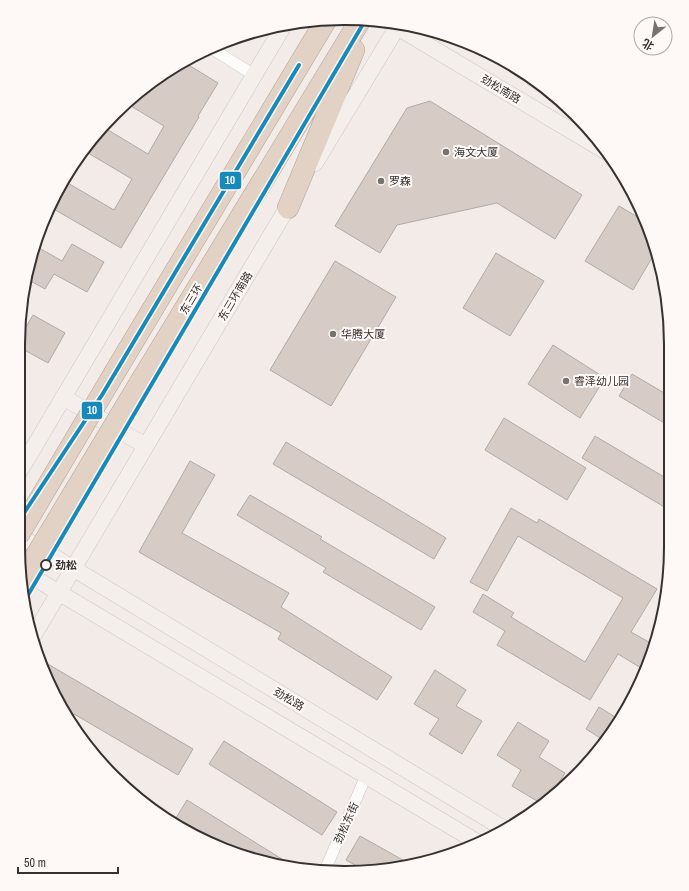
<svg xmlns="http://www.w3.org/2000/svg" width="689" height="891" viewBox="0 0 689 891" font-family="'Archivo Narrow','Noto Sans SC',sans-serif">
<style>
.building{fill:#d7ccc5;stroke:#afaaa7}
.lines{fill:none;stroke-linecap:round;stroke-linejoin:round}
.street-casing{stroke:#ccc6c4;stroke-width:12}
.secondary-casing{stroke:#ccc6c4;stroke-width:17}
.highway-casing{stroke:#b5a293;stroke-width:22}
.street{stroke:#fdfcfb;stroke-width:11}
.secondary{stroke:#f5efeb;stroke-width:16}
.highway{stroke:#e1d2c5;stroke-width:21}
.highway-bridge-casing{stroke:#b5a293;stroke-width:22;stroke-linecap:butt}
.highway-bridge{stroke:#e1d2c5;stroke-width:21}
.metro-1-casing{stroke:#fef9f6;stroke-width:7}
.metro-1{stroke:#178abb;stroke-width:4}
.poi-dot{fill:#78726f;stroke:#fef9f6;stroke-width:1.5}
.stop-dot{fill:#fef9f6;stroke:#37312f;stroke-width:2}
.labels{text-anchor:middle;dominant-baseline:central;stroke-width:4;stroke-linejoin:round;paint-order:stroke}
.street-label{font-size:11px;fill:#37312f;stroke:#fef9f6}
.poi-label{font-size:11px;fill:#37312f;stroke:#fef9f6;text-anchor:start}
.stop-label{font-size:11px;font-weight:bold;fill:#37312f;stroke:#fef9f6;text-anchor:start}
.rim{fill:none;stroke:#37312f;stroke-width:2}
.line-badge{stroke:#fef9f6;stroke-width:1.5}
.badge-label{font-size:11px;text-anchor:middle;font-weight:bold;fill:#fff}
</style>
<rect width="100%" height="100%" fill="#f2ebe7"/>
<path class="building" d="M182,61L218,83L198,116L199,117L121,248L52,208L66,182L114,210L132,179L83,150L86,146L103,127L148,154L164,126L126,103Z
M430,101L582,195L555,239L497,203L397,225L380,253L335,226L407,108Z
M619,206L646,222L654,240L656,251L633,290L585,261Z
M72,244L104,262L87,292L54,274L45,289L27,279L34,245L62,261Z
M496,253L544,281L510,336L463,308Z
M335,261L396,297L331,406L270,370Z
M33,315L65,333L48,363L19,347V330L23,332Z
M553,345L605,378L580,418L528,384Z
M632,374L671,397V427L619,396Z
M504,418L586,468L567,500L485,450Z
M595,436L671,481V511L582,458Z
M286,442L446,538L434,559L273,464Z
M190,461L215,475L182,533L289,593L281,607L392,677L377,700L278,639L281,633L139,552Z
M250,495L322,537L320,539L435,607L421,630L323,572L326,568L237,515Z
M511,508L537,523L539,519L657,589L631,632L654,645L646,671L618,654L590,700L497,645L505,631L473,612L483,594L514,613L511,617L585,662L623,598L518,536L487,591L470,582Z
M41,660L193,749L178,775L74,714L70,721L62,710Z
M435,670L466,690L456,706L482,721L462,754L429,734L439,719L414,704Z
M599,707L620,720L616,728L605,741L586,729Z
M518,722L549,741L539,757L565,773L547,801L542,804L512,786L521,770L497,755Z
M224,741L337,812L322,835L209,764Z
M187,800L293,866L260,862L185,831L173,823Z
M360,836L410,864L364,870L346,860Z"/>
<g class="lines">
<defs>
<path id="street" d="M211,48L254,75
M325,870L366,776"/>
<path id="secondary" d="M397,27L605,151
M315,163L399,24
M63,397L146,446
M18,474L284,25
M18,535L506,830
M21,570L477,842
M32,638L293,198"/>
<path id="highway" d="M288,208L354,50
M115,372L326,20
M138,386L361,19"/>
</defs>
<use href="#street" class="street-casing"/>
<use href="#secondary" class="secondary-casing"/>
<use href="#highway" class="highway-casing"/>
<use href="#street" class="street"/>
<use href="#secondary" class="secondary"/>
<use href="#highway" class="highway"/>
<defs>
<path id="highway-bridge" d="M18,536L115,372
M22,579L138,386"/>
</defs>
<use href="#highway-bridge" class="highway-bridge-casing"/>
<use href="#highway-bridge" class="highway-bridge"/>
<defs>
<path id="metro-1" d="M18,522L102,395L299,65
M25,600L366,19"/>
</defs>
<use href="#metro-1" class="metro-1-casing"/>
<use href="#metro-1" class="metro-1"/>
</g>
<g class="poi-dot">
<circle cx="446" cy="152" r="4"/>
<circle cx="381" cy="181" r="4"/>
<circle cx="333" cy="334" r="4"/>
<circle cx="566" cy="381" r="4"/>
</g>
<circle class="stop-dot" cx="46" cy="565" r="5"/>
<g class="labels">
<g class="street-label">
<text transform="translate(501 89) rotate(31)">劲松南路</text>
<text transform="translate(235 296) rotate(-59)">东三环南路</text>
<text transform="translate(191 299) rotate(-59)">东三环</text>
<text transform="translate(289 699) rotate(31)">劲松路</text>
<text transform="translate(346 823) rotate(-66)">劲松东街</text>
</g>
<g class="poi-label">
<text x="454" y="152">海文大厦</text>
<text x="389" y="181">罗森</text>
<text x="341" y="334">华腾大厦</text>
<text x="574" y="381">睿泽幼儿园</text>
</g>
<g class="stop-label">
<text x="55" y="565">劲松</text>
</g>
</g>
<path d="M0 0H689V891H0ZM344 25H345A319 319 0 0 1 664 344V547A319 319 0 0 1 345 866H344A319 319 0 0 1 25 547V344A319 319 0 0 1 344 25Z" fill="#fef9f6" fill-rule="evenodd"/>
<path class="rim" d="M344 25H345A319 319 0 0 1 664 344V547A319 319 0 0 1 345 866H344A319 319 0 0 1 25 547V344A319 319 0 0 1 344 25Z"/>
<g class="line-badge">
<rect x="219" y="171" width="23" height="19" rx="4" fill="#178abb"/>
<rect x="81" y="401" width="22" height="19" rx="4" fill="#178abb"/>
</g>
<g class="badge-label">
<text x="230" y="184">10</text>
<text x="92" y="414">10</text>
</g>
<g transform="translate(653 36) rotate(210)"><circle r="19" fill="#fef9f6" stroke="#aea9a6"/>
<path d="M0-3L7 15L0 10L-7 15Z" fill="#78726f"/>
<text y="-6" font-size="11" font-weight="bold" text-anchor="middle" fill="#37312f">北</text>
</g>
<path d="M18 867v6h100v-6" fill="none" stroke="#37312f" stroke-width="2"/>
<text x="24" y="867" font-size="12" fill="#37312f" stroke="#fef9f6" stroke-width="3" paint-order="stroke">50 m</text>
</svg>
